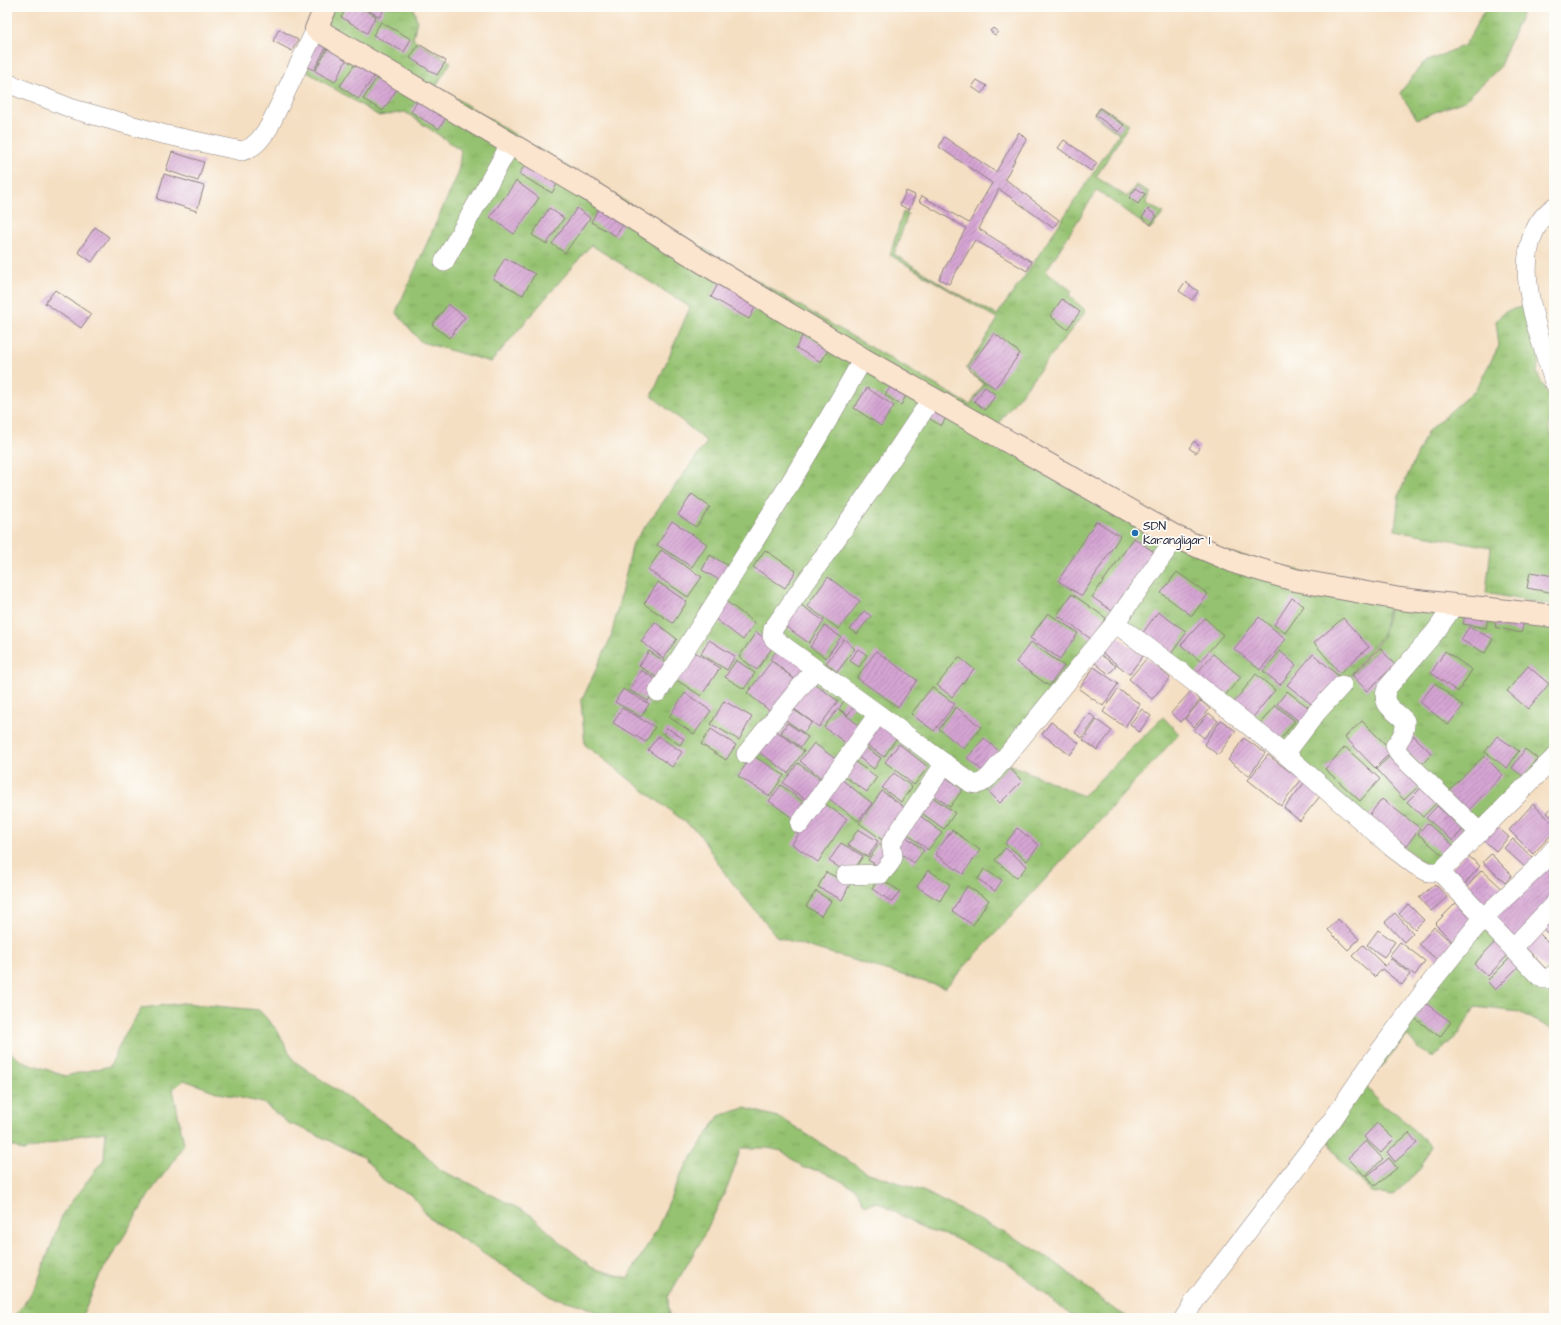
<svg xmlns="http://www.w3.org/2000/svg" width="1561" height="1325" viewBox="0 0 1561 1325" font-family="'Architects Daughter',sans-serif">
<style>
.grass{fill:url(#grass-tufts);stroke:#5c7256}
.building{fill:url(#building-hatch)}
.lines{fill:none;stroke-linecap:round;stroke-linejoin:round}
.street-casing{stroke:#8c807f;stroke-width:20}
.secondary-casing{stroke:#8c807f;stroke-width:24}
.street{stroke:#fff;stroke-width:19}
.secondary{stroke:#fbe5cf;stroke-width:22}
.poi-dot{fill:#1f6fb2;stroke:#fdfcf7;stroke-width:1.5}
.labels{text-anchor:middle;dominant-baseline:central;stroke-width:3.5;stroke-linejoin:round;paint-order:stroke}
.poi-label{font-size:12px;fill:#22223b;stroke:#fdfcf7;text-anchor:start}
</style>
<defs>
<pattern id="grass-tufts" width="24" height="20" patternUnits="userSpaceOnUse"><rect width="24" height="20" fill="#95c270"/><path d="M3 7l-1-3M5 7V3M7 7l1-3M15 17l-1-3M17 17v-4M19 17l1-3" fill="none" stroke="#80a662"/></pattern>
<pattern id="building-hatch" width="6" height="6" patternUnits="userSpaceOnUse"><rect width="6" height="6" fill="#d5a4d3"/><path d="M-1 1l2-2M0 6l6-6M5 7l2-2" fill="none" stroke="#ac85ac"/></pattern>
</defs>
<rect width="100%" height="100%" fill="#fdfcf7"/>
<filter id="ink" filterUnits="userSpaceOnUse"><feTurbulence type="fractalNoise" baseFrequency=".025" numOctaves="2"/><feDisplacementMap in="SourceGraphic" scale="8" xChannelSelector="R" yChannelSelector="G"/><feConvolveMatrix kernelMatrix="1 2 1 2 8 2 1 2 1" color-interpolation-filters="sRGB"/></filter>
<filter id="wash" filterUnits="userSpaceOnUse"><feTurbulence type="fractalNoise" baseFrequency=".012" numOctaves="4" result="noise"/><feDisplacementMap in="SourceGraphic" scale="16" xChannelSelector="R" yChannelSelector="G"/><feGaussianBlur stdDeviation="0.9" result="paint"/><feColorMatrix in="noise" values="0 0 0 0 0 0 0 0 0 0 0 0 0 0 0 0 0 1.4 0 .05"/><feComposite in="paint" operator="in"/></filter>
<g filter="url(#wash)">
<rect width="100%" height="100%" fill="#f5dfc3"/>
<path class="grass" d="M323,7H413L417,20L413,39L451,62L436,86C612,195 790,301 970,405L984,384L966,369L998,319L890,255L903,212L908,214L894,254L948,288L997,315L1022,280L1119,134L1094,115L1099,106L1129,124L1096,177L1127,197L1136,185L1149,192L1146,204L1164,213L1150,229L1097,190L1046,271L1072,291L1069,296L1086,311L1003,417L993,435L1169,540L1007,763L1083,796L1163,717L1179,734L945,988L777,937L726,875L698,832L585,745L581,702L611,637L633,543L707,442L652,396L690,307L591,245L491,362L421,342L396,312L458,174L461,150L405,112L379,116L304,70Z
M1486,7H1525L1499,68L1464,101L1417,119L1400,93L1423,63L1465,45Z
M1522,307L1535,312L1542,340L1537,373L1550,399L1549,430L1554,438V606L1486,593L1491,547L1395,530L1399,494L1428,431L1476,389L1499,346L1496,321L1505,311Z
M1176,539L1392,594L1382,636L1284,753L1113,623Z
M1393,594L1554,614V751L1439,875L1285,753L1329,699L1371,653L1383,636Z
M1484,920L1537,976L1554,967V1030L1519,1012L1475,1007L1459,1034L1433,1057L1419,1049L1407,1036L1366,1086L1381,1105L1397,1114L1430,1146L1421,1168L1392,1196L1372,1192L1341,1162L1326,1137Z
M183,1003L259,1010L277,1030L294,1061L415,1144L442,1171L471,1184L531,1215L561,1243L595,1269L628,1278L657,1229L681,1174L719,1116L745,1108L781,1118L866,1172L925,1192L1028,1245L1060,1266L1111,1307L1129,1318H1077L1065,1311L1007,1262L980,1251L952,1237L926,1230L878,1202L865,1205L855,1188L821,1171L804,1168L782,1151L767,1148H741L728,1186L701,1241L668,1297L669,1318H609L581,1305L552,1297L429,1218L412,1195L386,1183L363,1157L311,1132L288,1123L263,1103L219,1093L184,1080L173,1089L184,1144L173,1162L152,1190L99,1277L81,1318H13L35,1289L63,1213L104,1159L106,1132L76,1136L23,1151L7,1143V1050L20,1060L65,1076L110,1066L124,1036L142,1008Z"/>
<g id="blocks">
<path class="building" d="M347,7H360L376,16L367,33L341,17Z
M363,7H385L380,17Z
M381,22L411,39L404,52L373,35Z
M993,28L998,32L995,35L990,31Z
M279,29L298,40L292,51L273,41Z
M312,41L326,47L314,70L301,64Z
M419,44L446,61L437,75L410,58Z
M328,47L348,57L335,82L315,71Z
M357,61L376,74L358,99L340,86Z
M379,74L399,86L383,111L363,99Z
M977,80L987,86L982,94L972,87Z
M420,96L448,114L439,129L411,112Z
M1100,108L1124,125L1119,132L1095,115Z
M1019,132L1026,139L1005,179L1059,220L1053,228L999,189L979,229L1032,262L1027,271L975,240L949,284L939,279L966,228L919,201L922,196L969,223L992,183L939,147L944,137L996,172Z
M1064,140L1097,163L1091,171L1058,148Z
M172,152L204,162L198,181L166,170Z
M527,162L559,180L552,193L519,174Z
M164,174L204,186L197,211L157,199Z
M516,181L539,198L514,234L490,217Z
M1136,188L1145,194L1138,204L1129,198Z
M906,191L915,195L909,210L900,205Z
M602,202L627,217L616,236L591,222Z
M549,208L564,218L547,244L532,235Z
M577,208L590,218L565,253L552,244Z
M1148,209L1157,216L1151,225L1142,218Z
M95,227L109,237L92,262L78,252Z
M505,258L535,274L523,295L493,279Z
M720,280L758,302L749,319L711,297Z
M1185,282L1198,291L1192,300L1179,291Z
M55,290L91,314L81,328L45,303Z
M1062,299L1080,312L1067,329L1050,316Z
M448,304L465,317L449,338L432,325Z
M994,333L1020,353L995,388L968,369Z
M803,334L829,349L821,362L796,348Z
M892,384L907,394L901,405L885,395Z
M985,387L996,395L985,410L974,401Z
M867,388L894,406L881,426L854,408Z
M931,404L947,416L941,426L924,415Z
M1194,441L1200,447L1196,453L1189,448Z
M692,494L710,507L696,527L678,515Z
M672,521L707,544L692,567L657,545Z
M1096,521L1120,536L1082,596L1058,581Z
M1134,538L1154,552L1112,611L1092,597Z
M661,550L702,577L688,597L648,570Z
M765,550L796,571L785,588L753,567Z
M710,555L729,566L721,581L702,570Z
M1177,572L1208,594L1192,616L1161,593Z
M1530,572L1554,576V593L1527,588Z
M828,577L860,601L839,629L807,606Z
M658,582L687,602L673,623L644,604Z
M1072,594L1106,618L1091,639L1057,615Z
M1292,598L1304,606L1285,633L1274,625Z
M727,602L755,623L743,640L714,618Z
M797,602L824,621L809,643L782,624Z
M1466,610L1489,614L1486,628L1463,624Z
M864,611L871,616L857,634L850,629Z
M1158,612L1187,632L1171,654L1142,634Z
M1498,612L1525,618L1521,633L1495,627Z
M1048,613L1078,633L1060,659L1030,638Z
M1259,617L1286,639L1260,670L1234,649Z
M1205,618L1223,635L1200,661L1181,645Z
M1343,618L1369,647L1340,673L1314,643Z
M655,622L677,639L663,658L641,641Z
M825,626L841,637L826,658L810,647Z
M1469,627L1493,639L1485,653L1461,640Z
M756,632L774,645L757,670L739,657Z
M1113,633L1143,656L1129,674L1100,651Z
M844,639L855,649L837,672L826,663Z
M709,640L735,656L727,670L701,654Z
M1031,642L1064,666L1049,686L1016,662Z
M781,646L809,669L798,682L770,659Z
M1380,648L1395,665L1367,691L1352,675Z
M858,649L867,655L859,667L850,661Z
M649,651L668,664L659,679L639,666Z
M693,651L720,668L701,696L675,679Z
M876,651L917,680L898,707L857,678Z
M1280,651L1296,665L1280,685L1263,671Z
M1445,651L1472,670L1458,692L1431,673Z
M1097,652L1116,666L1109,674L1091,660Z
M1213,654L1241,677L1222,699L1194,676Z
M1313,654L1340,677L1315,707L1287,685Z
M959,657L974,669L952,697L937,685Z
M1147,658L1170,678L1152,699L1129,679Z
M736,660L755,673L744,689L725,677Z
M772,661L799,683L774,714L747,693Z
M1528,666L1549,684L1528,709L1507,691Z
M1094,667L1118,684L1103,706L1079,689Z
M641,670L660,682L648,701L629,690Z
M1256,674L1275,690L1250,721L1231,706Z
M809,680L838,701L819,727L790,706Z
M1435,683L1463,706L1448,725L1420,702Z
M932,687L955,704L934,731L911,714Z
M623,689L649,704L641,717L615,702Z
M1118,689L1140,704L1125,727L1103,712Z
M1191,691L1200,700L1181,722L1171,713Z
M1287,691L1312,710L1301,723L1277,704Z
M685,693L711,711L694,734L669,717Z
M845,699L854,705L848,715L839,709Z
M724,701L752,717L739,740L711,724Z
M1201,701L1210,709L1194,727L1185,719Z
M1275,705L1295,721L1278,742L1258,726Z
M788,706L812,722L804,733L781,717Z
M956,707L981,727L964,749L939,729Z
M622,708L655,727L646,742L613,723Z
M838,709L864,729L851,747L824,727Z
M1142,709L1151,716L1139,732L1130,724Z
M1089,713L1096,719L1082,738L1075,733Z
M1209,713L1218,721L1204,738L1194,730Z
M877,717L900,733L884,757L861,741Z
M1097,720L1112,731L1097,750L1083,740Z
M1221,720L1236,731L1218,755L1204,744Z
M1362,721L1392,751L1375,768L1345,737Z
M1051,722L1079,743L1070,755L1042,734Z
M787,723L808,737L801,747L781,733Z
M667,728L684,739L680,745L663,734Z
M772,728L804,751L788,773L756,750Z
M711,729L736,745L726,760L701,744Z
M1413,735L1432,754L1421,765L1402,747Z
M658,736L682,752L672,767L648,750Z
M1497,736L1519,751L1507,768L1485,752Z
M984,738L1001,753L984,772L967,758Z
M1244,738L1265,753L1249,776L1228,760Z
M814,743L841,763L826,782L800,761Z
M860,743L881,758L874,769L853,753Z
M899,744L928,767L914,785L885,762Z
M1345,747L1380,779L1360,801L1325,769Z
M1525,749L1537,758L1524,777L1512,768Z
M1392,754L1420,785L1404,800L1376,769Z
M752,755L784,775L770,796L738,776Z
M1268,755L1301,780L1281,806L1248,780Z
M1484,756L1503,775L1466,813L1446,793Z
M848,757L877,777L867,792L838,772Z
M798,763L825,783L810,803L783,783Z
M1008,766L1022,781L1000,803L986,789Z
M894,773L912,787L901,802L882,788Z
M837,776L872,803L858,821L823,794Z
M944,776L963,789L950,807L931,793Z
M1305,782L1321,795L1300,821L1284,808Z
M781,785L810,807L798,822L769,801Z
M1422,787L1437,802L1423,817L1407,802Z
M882,791L908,810L885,842L859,823Z
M927,793L955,813L944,829L916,809Z
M1382,799L1420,828L1405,848L1367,818Z
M821,801L847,819L818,862L792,844Z
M1533,804L1554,824V832L1533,854L1509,830Z
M1554,804V818L1547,813Z
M1437,806L1463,829L1453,841L1426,818Z
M917,813L942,833L928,850L903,831Z
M1427,823L1455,847L1446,858L1418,834Z
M1494,824L1509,837L1496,851L1481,838Z
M1017,828L1039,845L1027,861L1005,844Z
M858,829L878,841L868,857L848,845Z
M952,830L980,850L963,874L935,854Z
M902,834L924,850L914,863L892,847Z
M1513,839L1535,860L1527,869L1504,848Z
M841,843L863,856L851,875L829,861Z
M879,844L888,850L878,866L868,860Z
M1005,848L1027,866L1017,878L995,860Z
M1465,853L1480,866L1465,884L1450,871Z
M1491,854L1512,875L1505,883L1483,862Z
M1554,858V901L1514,941L1493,919Z
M984,869L1002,880L995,891L978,879Z
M928,870L950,884L940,901L917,887Z
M1482,870L1506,892L1488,912L1464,890Z
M826,872L850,884L842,900L818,887Z
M879,878L900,891L892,902L872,889Z
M1435,884L1447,897L1431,911L1419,898Z
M967,886L989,900L973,925L952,911Z
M816,891L831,901L821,916L806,906Z
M1456,903L1473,921L1452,941L1435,924Z
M1408,904L1424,920L1415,929L1399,914Z
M1554,911V939L1540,926Z
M1395,913L1413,933L1404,942L1385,922Z
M1338,919L1359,939L1348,950L1328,930Z
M1434,927L1452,943L1437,960L1419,944Z
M1378,930L1395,942L1384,957L1367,945Z
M1536,930L1554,948V963L1547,970L1522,944Z
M1496,941L1509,954L1488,976L1474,964Z
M1400,942L1425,961L1415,975L1389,956Z
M1363,945L1385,966L1391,959L1410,974L1402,985L1382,969L1375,977L1352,956Z
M1511,957L1519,966L1495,990L1487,981Z
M1424,1002L1451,1022L1440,1037L1413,1017Z
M1377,1123L1394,1139L1381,1153L1364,1137Z
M1409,1133L1417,1143L1395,1162L1387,1152Z
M1366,1141L1383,1159L1365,1176L1348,1158Z
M1389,1158L1397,1168L1375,1186L1367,1176Z"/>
</g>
</g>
<g filter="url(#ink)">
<use href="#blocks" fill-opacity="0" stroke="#8c807f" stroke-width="1"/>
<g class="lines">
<defs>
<path id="street" d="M7,83L73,109L162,134L242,151C255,148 262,137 269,127L316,29
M1554,207C1502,246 1539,333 1554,382
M444,262L510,145
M932,398L874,485L773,629L772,636L774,639L878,714L971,783C980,786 983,782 990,776L1115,623L1176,537
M1454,605L1436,631L1387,688C1380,706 1394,709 1405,721C1406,731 1401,738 1395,746L1399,754L1479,832
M1115,623L1185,675L1285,754L1394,849L1415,865L1428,872H1440L1539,976L1544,979H1549L1554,974
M658,692C729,582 799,472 863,359
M746,754L815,669
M1285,754L1317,712L1342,685
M800,824L878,714
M1440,872L1554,758
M846,875L881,874C885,869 892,863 893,857C893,852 891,848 891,843L945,763
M1513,948L1554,904
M1184,1318L1196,1299L1333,1119L1371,1063L1428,986L1483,918L1543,862L1554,849"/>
<path id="secondary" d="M326,7L316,29L587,189L704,263L863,359L1176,537L1237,563L1295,580L1400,599L1554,616"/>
</defs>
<use href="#street" class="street-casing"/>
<use href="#secondary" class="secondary-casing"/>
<use href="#street" class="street"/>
<use href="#secondary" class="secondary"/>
</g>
</g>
<circle class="poi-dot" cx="1135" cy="533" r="4"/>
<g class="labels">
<g class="poi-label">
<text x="1143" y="526">SDN<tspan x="1143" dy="14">Karangligar 1</tspan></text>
</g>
</g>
<rect width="1561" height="1325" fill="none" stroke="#fdfcf7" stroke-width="24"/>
</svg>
